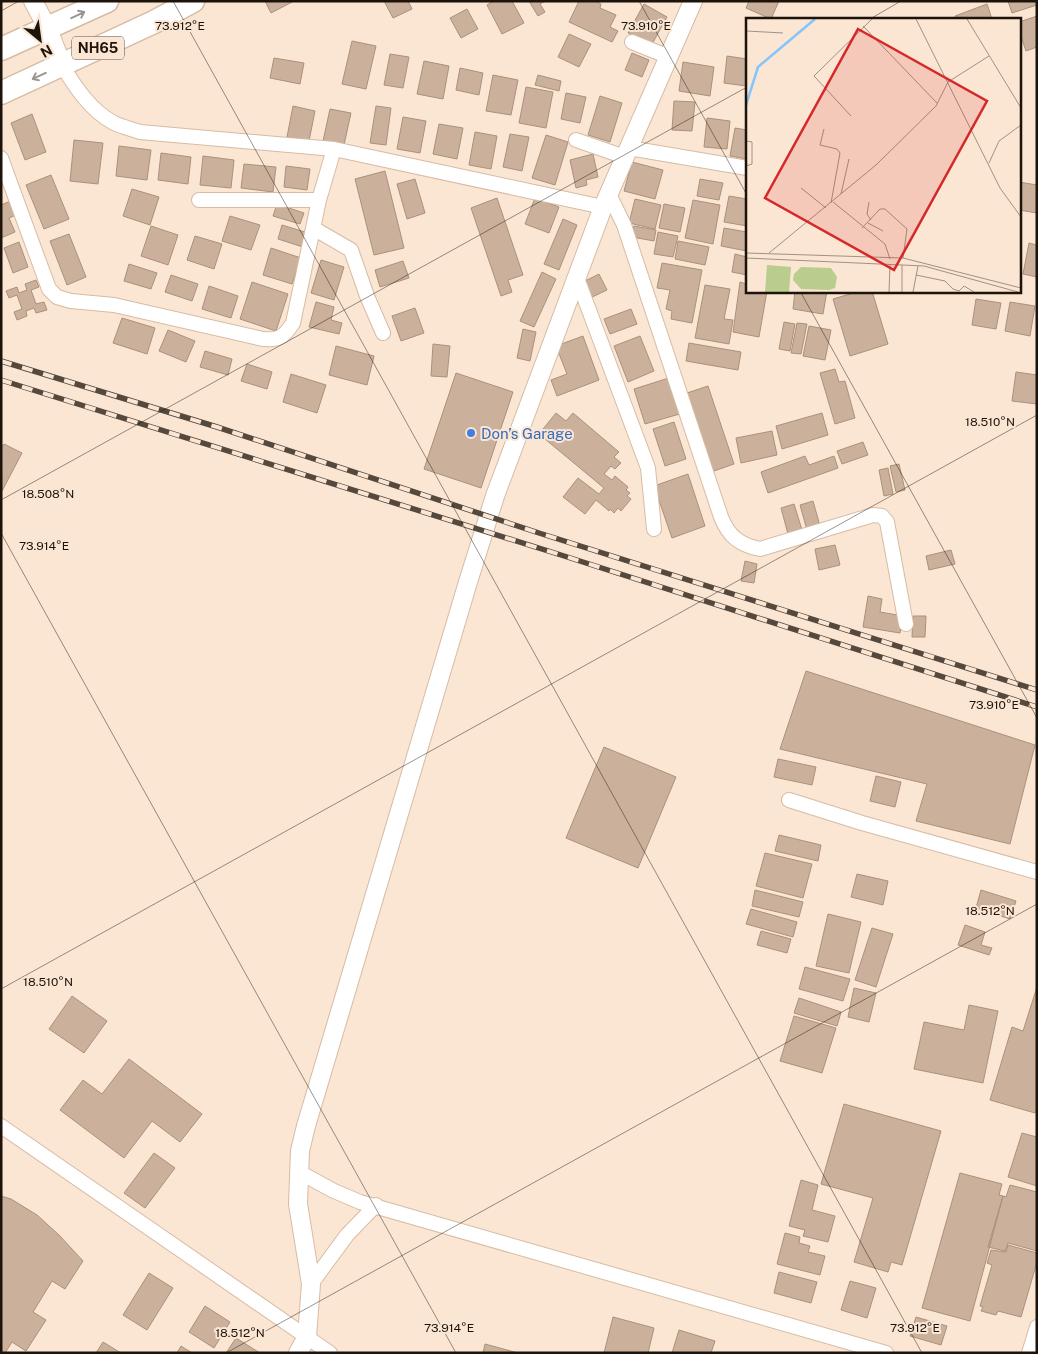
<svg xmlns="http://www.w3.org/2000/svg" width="1038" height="1354" viewBox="0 0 1038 1354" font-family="'Public Sans',sans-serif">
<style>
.building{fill:#cbb19b;stroke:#aa917b}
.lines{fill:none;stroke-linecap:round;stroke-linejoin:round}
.minor-casing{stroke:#d6bca5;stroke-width:16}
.tertiary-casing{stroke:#d6bca5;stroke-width:20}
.trunk-casing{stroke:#d6bca5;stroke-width:25}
.minor{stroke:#fff;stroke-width:14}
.tertiary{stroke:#fff;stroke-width:18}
.trunk{stroke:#fff;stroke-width:22}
.rail-casing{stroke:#55493e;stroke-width:5.5}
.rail{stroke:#fbe5d3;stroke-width:4;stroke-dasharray:11;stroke-linecap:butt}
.oneway{stroke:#999591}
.ticks{fill:none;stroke:#1c130b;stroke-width:1;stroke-opacity:0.45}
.shop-dot{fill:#3f7fe0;stroke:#fbe5d3;stroke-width:2}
.labels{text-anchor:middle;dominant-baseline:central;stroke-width:4;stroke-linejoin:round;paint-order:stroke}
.shield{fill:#fbe5d3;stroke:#5f5247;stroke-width:1}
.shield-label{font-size:14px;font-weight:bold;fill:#1c130b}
.shop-label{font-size:15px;fill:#366cbe;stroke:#fbe5d3;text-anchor:start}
.inset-river{fill:none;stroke:#84c5fc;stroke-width:2.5}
.inset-road{fill:none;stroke:#a29183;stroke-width:1}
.view{fill:#d62828;fill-opacity:0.15;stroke:#d62828;stroke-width:2.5}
.inset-edge{fill:none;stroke:#1c130b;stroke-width:2.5}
.ticks-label{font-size:12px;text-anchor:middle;fill:#1c130b;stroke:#fbe5d3;stroke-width:4;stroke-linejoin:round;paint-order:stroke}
</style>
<rect width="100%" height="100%" fill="#fbe5d3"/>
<path class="building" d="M265,1H294L271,13Z
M384,1H408L412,9L393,18Z
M494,1H512L524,23L502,34L487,5Z
M529,1H545L540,4L545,12L538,16Z
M579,1H595L601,4L600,8L616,15L610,27L618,31L612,42L569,22Z
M749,1H779L771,19L746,8Z
M1008,1H1037V5L1012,13Z
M644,4L667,17L651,46L628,33Z
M987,4L992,19H956L955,16Z
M467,9L478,29L461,38L450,18Z
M1037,16V47L1026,51L1019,30V22Z
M569,34L591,44L579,67L558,57Z
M352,41L376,46L366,89L342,84Z
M632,53L649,60L642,77L625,70Z
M390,54L409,57L403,88L384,85Z
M727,56L747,59L746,86L724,83Z
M274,58L304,63L300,84L270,78Z
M424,61L449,66L443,99L417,94Z
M683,62L714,67L710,96L679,91Z
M460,68L483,73L479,95L456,90Z
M493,75L518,80L511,115L486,111Z
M538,75L561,81L559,91L535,85Z
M526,87L553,92L546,128L519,123Z
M566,93L586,97L580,123L561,119Z
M600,96L622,103L610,142L588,135Z
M674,101L695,102L692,131L672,130Z
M293,106L315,111L309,141L287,137Z
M376,106L391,108L386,145L370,143Z
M330,109L351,113L344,145L323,141Z
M32,114L46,152L25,160L11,123Z
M403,117L426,121L420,153L397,149Z
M707,118L730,121L727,149L704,147Z
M439,124L463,128L457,159L433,154Z
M735,128L747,130V159L730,156Z
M475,132L497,136L491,169L469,165Z
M510,134L529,137L522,171L503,167Z
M546,135L568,142L555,185L532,178Z
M74,140L103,143L98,184L70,181Z
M119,146L151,150L147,180L116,176Z
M161,153L191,157L188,184L158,180Z
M593,154L598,177L586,180L587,185L576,188L570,160Z
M203,156L234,160L231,188L200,185Z
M632,162L663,170L655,199L624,191Z
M244,164L276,167L273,192L241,188Z
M286,166L310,169L307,190L284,187Z
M385,171L404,248L374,255L355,179Z
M51,175L69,219L44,229L26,185Z
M415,179L425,213L407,219L397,184Z
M700,179L723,183L719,200L697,196Z
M1019,182L1037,185V213L1019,210Z
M132,189L159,197L150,225L123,216Z
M729,196L747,199V226L724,222Z
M497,198L523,275L508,280L512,292L501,296L471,208Z
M535,198L559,207L549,233L525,224Z
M635,199L661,205L655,229L629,223Z
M13,200L18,214L9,218L15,232L1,238V205Z
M693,200L720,205L713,244L685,238Z
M277,204L304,213L300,224L273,216Z
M664,204L685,208L680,232L659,228Z
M230,216L260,225L251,250L222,241Z
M563,219L577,225L559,270L544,264Z
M282,225L308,233L303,247L278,239Z
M151,226L178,235L168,265L141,256Z
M634,226L656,230L654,241L632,237Z
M724,228L747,232V251L721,246Z
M658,232L678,236L673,257L654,254Z
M69,234L86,277L67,285L50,241Z
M195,236L222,244L214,269L187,260Z
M678,241L709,247L705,265L675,259Z
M19,242L28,267L13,273L4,248Z
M1029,243L1037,245V277L1023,274Z
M271,248L301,258L292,284L263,275Z
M735,254L747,257V275L732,272Z
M321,260L344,267L334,300L311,293Z
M403,261L409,278L380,287L375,270Z
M662,263L702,270L692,323L671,319L672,311L666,309L670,290L657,288Z
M129,264L157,273L151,289L124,281Z
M542,272L556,279L534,327L520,321Z
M599,274L607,290L590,298L583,282Z
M171,275L198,284L192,301L165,292Z
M36,280L39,287L31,290L36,304L44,302L47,310L36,313L34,308L26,311L27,316L17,320L14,312L22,309L17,295L9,298L6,291L17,287L19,293L27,290L25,284Z
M252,282L288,294L276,331L240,319Z
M740,282L747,284V291H767L759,337L733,332Z
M705,285L730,289L724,319L733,320L729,344L695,338Z
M209,286L238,296L231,318L202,309Z
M795,291H827L823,314L793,309Z
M860,291H872L888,344L850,356L833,299Z
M976,299L1001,303L996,329L972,325Z
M316,302L334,307L331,320L342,323L339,334L309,327Z
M1010,302L1035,306L1030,336L1005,331Z
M415,308L424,333L401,341L392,316Z
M631,309L637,324L610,334L604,319Z
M122,318L155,328L147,354L113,343Z
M784,322L795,324L790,351L779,349Z
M797,323L807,324L801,354L791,353Z
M809,326L831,330L825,360L803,356Z
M523,329L536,332L530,361L517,358Z
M168,330L195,341L186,362L159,351Z
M583,336L599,380L557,396L551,380L567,374L556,346Z
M640,336L654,371L628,382L614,346Z
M689,343L741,352L738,370L686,361Z
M433,344L450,346L447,377L431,376Z
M336,346L374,356L367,385L329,375Z
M205,351L232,359L228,375L200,367Z
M247,364L272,372L267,389L241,381Z
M835,369L839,382L845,381L855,418L835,424L820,373Z
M1016,372L1037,375V404L1012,401Z
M456,373L513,392L481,488L424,469Z
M291,374L326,385L317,413L283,402Z
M672,377L683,413L645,424L634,389Z
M708,386L734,464L711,472L684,394Z
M556,413L566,421L573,413L619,452L614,457L621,463L615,469L611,466L604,474L612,480L615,476L628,487L626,490L630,493L627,496L631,499L621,511L618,508L614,513L610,509L609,511L596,500L585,514L563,497L578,478L599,494L604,488L539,434Z
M822,413L828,435L782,449L776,426Z
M674,422L686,459L665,466L653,429Z
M772,431L777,455L741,463L736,438Z
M863,442L868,455L842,464L837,451Z
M4,444L22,453L2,491L1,448Z
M805,456L809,465L834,456L838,468L768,493L761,472Z
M899,464L905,490L896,492L890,466Z
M888,468L893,494L884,496L879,470Z
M688,474L705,526L672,538L654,486Z
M813,501L820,526L807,530L800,505Z
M794,504L802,530L788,534L781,508Z
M835,545L840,565L819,570L815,549Z
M951,550L955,564L929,570L926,556Z
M745,561L757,564L754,583L741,581Z
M868,596L882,599L880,612L903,616L900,633L863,627Z
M913,616H926L925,637H912Z
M806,671L1035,745L1010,844L916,821L927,784L780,749Z
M604,747L676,777L638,868L566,838Z
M778,759L816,767L812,785L774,777Z
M876,776L901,782L895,807L870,801Z
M779,835L821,845L818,861L775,851Z
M765,853L812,864L803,898L756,886Z
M857,874L888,881L883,905L851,897Z
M755,890L803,902L799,917L752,906Z
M981,890L1016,901L1010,919L976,908Z
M751,909L797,922L793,937L746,924Z
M828,914L861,922L849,973L816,966Z
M965,925L985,932L981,945L992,948L989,955L958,945Z
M872,928L893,934L876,987L855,980Z
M761,931L791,939L787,953L757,945Z
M805,967L850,979L843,1001L799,989Z
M1037,987V1108L1035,1113L990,1100L1012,1027L1023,1031Z
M854,988L876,993L869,1022L848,1017Z
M72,996L107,1021L84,1053L49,1029Z
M799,998L841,1012L837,1026L794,1013Z
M969,1005L998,1011L983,1083L914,1069L924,1022L964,1030Z
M794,1016L836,1028L822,1073L780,1061Z
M129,1059L202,1114L180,1142L152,1121L124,1158L60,1110L83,1080L102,1094Z
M844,1104L941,1131L902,1265L891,1262L888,1272L854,1262L873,1198L821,1184Z
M1022,1133L1037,1137V1186L1008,1177Z
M154,1153L175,1168L145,1208L124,1193Z
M960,1173L1002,1184L999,1195L1003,1196L970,1321L922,1308Z
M801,1180L818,1185L812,1210L835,1216L828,1242L803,1236L805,1230L789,1226Z
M1010,1185L1037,1192V1251L1008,1243L1005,1251L988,1247L1003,1196L1006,1197Z
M1,1196L11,1199L37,1215L59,1235L83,1261L65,1289L52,1281L33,1312L46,1320L26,1351L12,1342L5,1353H1Z
M785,1233L800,1237L799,1243L810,1246L808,1252L825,1256L820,1275L777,1264Z
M1008,1245L1037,1253V1262L1021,1317L998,1311L996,1315L981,1311L983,1307L980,1306L992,1265L987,1263L991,1250L1006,1252Z
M779,1272L817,1282L811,1303L774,1293Z
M149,1273L173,1288L147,1330L123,1315Z
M850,1281L876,1288L867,1318L841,1310Z
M205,1306L230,1322L214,1348L189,1332Z
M613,1317L654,1328L648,1353H604Z
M916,1317L947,1326L941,1345L910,1336Z
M679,1330L715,1341L711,1353H672Z
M236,1338L260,1353H226Z
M103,1342L121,1353H96Z
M485,1344L518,1353H483Z
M181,1346L192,1353H177Z"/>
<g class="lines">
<defs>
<path id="minor" d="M632,42L669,57
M62,65C75,87 91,111 114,123C122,127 132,129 140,132L334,149L603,207
M576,140L625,157
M629,148L747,168
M1,158L49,289L57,297L71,301L114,305L263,339C280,340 283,338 293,323L319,200L334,149
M609,194L624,225L721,517C729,537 740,545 760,549L873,515L882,516L887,522L906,624
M199,200H319
M313,228L351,250L367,296L383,333
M577,278L648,468L654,529
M789,800L862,823L1037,872
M1,1126L330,1353
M299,1172L334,1191L360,1202L886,1353
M311,1284L347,1235L376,1205
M1029,1353L1037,1327"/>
<path id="tertiary" d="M33,1L48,29L62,65
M298,1353L307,1337L311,1284L298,1204L300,1151L306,1126L468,582L495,496L603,207L693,1"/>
<path id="trunk" d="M1,49L107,1
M1,93L154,22L193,1"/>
</defs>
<use href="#minor" class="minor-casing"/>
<use href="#tertiary" class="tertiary-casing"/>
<use href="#trunk" class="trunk-casing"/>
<use href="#minor" class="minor"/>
<use href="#tertiary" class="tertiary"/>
<use href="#trunk" class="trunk"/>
<defs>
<path id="rail" d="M1,361L217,427L539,533L1037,690
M1,380L561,555L1037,707"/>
</defs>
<use href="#rail" class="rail-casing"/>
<use href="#rail" class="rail"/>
</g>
<defs><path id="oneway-shaft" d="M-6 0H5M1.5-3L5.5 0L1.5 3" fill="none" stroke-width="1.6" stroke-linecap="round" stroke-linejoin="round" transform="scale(1.25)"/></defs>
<g class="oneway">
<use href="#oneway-shaft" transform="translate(78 15) rotate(-25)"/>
<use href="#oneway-shaft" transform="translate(39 76) rotate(155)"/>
</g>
<path class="ticks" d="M173,1L922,1353M639,1L747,195M1,11L19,1M870,19L901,1M800,291L1037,718M1,500L747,87M1,533L456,1353M1,989L1037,415M226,1353L1037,904"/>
<circle class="shop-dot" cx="471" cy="433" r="5"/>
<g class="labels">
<rect class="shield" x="72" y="36.5" width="52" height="23" rx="4"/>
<g class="shield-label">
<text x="98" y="48">NH65</text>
</g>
<g class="shop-label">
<text x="481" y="433">Don’s Garage</text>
</g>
</g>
<g transform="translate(746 18)">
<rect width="275" height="275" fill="#fbe5d3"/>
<path d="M21,247L45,249L43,274H19ZM55,249L85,250L91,259L89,270L83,272L55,271L47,262L48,256Z" fill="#b9ce8e"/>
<path class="inset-river" d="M0,87L12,49L69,1"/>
<path class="inset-road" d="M170,1L254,170L275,199M221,1L275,90M117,8L191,85M0,13L37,15M105,98L68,58L126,1M78,111L74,127L91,131L94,135L85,185M0,123L6,124V146L0,148M243,145L253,123L275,107M55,170L80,190M95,176L103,141M87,184L139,226L144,241M123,184L121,196L125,202M122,205L137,213M116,210L134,191H139L161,211L157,240M0,235L157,240L275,270M23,235L130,147L190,88L202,64L243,38M0,240L178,248L272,274M156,247V274M170,257L199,263L207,271L213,273L218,268L228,274M143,274L144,247M167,274L172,248"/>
<path class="view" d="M112,11L241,83L148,252L19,180Z"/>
<rect width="275" height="275" class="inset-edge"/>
</g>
<g class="ticks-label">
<text x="180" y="30">73.912°E</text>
<text x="646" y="30">73.910°E</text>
<text x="990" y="426">18.510°N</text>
<text x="48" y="498">18.508°N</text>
<text x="44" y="550">73.914°E</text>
<text x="994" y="709">73.910°E</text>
<text x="990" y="915">18.512°N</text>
<text x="48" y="986">18.510°N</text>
<text x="449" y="1332">73.914°E</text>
<text x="915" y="1332">73.912°E</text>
<text x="240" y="1337">18.512°N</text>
</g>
<rect width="1038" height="1354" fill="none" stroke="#1c130b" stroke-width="5"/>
<g transform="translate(40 40) rotate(151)" stroke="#fbe5d3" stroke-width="4" paint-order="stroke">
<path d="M0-4L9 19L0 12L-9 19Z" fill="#1c130b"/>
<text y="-8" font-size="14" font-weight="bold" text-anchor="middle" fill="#1c130b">N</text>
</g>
</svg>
